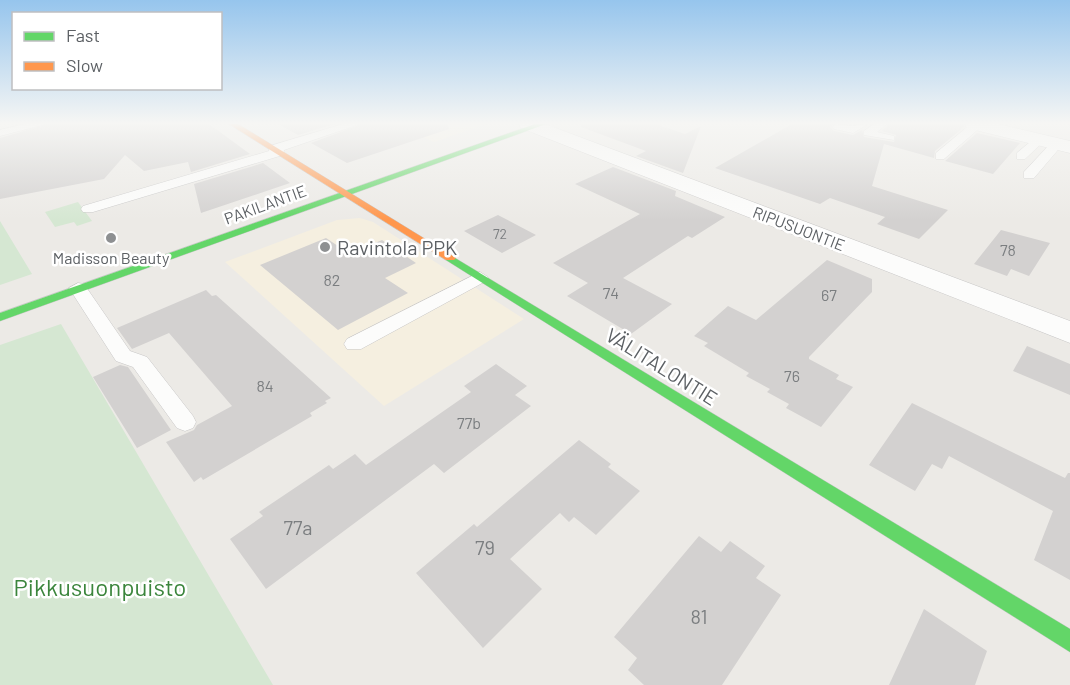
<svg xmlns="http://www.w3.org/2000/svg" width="1070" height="685" viewBox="0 0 1070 685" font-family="Barlow,sans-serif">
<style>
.commercial{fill:#f5efe0}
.green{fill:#d5e7d2}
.building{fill:#d3d1d0}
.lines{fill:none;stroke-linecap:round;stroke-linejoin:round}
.lane-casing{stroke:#c8c7c7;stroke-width:1}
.street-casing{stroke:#c8c7c7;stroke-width:1}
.fast-casing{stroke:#c7c7c7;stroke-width:1}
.slow-casing{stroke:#c7c7c7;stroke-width:1}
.lane{fill:#fcfcfb;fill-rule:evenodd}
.street{fill:#fcfcfb;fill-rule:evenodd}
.fast{fill:#63d668;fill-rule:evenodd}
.slow{fill:#ff974d;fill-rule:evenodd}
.poi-dot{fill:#8e9092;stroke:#fff;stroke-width:2}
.labels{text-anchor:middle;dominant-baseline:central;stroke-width:5;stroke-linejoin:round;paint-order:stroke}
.far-number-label{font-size:14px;fill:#7b7e80}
.far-street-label{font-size:16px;fill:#5c6064;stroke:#fff}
.number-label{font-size:16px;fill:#7b7e80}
.far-poi-label{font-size:16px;fill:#5c6064;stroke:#fff}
.poi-label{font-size:20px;fill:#5c6064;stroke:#fff;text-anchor:start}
.street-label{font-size:20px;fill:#5c6064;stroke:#fff}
.near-number-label{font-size:20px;fill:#7b7e80}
.near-park-label{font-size:24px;fill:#3b853c;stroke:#fff}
</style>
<rect width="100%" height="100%" fill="#eceae6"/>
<path class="commercial" d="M396,124H486L434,142Z
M360,218L373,222L524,319L384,406L225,262L337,220Z"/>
<path class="green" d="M78,202L92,221L77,226L74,222L55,227L45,212Z
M0,221L32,274L0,285Z
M61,324L273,685H0V345Z"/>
<path class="building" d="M48,124H209L250,154L191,172L188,162L144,171L125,155L104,179L0,199V138Z
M278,124H335L298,135Z
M362,124H448L449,129L347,163L311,143Z
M581,124H656L685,134L701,126L683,173L636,156L646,151L581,127Z
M792,124H833L830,127L834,131L853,135L862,130L864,137L894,142L896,135L882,131L889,124H963L964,127L935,151L934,158L884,144L872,186L948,210L919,239L877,224L885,217L830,198L820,204L715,168Z
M977,133L1020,143L993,174L945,161Z
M263,163L290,183L201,213L194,184Z
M613,167L676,191L675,196L725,217L692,238L688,236L623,278L672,304L631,334L567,296L588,283L553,263L640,214L575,184Z
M498,215L536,235L502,253L464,231Z
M1001,230L1050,243L1029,276L1011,269L1007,276L974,264Z
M326,238L350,254L382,240L416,263L385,278L408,293L338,330L260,265Z
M827,260L872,279V292L809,357V359L839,375L836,379L853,387L821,427L786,408L789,404L767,392L770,389L746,376L749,373L704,346L708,343L694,336L728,306L756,320Z
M206,290L212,296L216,295L331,398L325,401L327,403L310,413L312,416L203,480L201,477L194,482L166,442L194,430L197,425L232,406L169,333L132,349L117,328Z
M1027,346L1070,364V395L1013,371Z
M496,364L527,386L515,395L531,406L444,473L434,464L266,589L230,539L263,516L259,512L329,465L333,469L355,454L366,465L471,392L464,386Z
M120,365L128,367L171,430L137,448L93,377Z
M912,403L1065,478L1068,473H1070V580L1034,560L1053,511L949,456L942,469L932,464L915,491L869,465Z
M579,440L611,464L608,467L640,491L596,535L574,517L569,522L560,513L510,559L542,589L483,648L416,573L474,524L477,527Z
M699,536L721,552L730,541L765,566L756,578L781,595L722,685H644L628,670L637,658L614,637Z
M924,609L987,651L975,685H889Z"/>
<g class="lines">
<defs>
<path id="lane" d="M25,124H46L0,136V130Z
M343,124H360L284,150L283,155L93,212H83L81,209L83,206L269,151L270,146Z
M837,124L851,126L868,124L853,133L834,129L832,127Z
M874,124H887L877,132L894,136V140L864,135V131Z
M971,124L983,125L944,159H936V153Z
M1035,138L1045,140L1025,159H1017V153Z
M1053,141L1063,144L1034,178H1024V172Z
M480,272L488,277L486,281L361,349H347L344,344L347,339Z
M78,283L84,284L130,351L147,357L193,416L196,422L193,428L185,431L177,428L133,367L116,361L69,288Z"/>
<path id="street" d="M519,124H545L1070,321V343L521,128Z
M965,124H998L1070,141V153L967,128Z"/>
<path id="fast" d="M535,124H546L0,321V313Z
M450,255L1070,629V652L446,260V256Z"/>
<path id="slow" d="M229,124H238L456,258L454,260H446Z"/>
</defs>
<use href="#lane" class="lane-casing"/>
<use href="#street" class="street-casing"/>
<use href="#fast" class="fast-casing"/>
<use href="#slow" class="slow-casing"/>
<use href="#lane" class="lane"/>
<use href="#street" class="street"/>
<use href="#fast" class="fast"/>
<use href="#slow" class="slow"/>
</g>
<linearGradient id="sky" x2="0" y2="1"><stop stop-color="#96c5ed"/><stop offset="0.56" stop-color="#f6f6f4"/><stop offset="1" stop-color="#f6f6f4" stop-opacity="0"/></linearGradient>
<rect width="1070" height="220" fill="url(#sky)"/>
<g class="poi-dot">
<circle cx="111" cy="238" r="6"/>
<circle cx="325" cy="247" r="6"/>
</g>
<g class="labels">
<g class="far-number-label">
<text x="500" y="233">72</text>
</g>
<g class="far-street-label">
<text transform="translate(265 204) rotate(-20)">PAKILANTIE</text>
<text transform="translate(799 228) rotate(21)">RIPUSUONTIE</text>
</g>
<g class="number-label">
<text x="1008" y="249">78</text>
<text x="332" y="279">82</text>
<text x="611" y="292">74</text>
<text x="829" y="294">67</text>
<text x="792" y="375">76</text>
<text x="265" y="385">84</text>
<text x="469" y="422">77b</text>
</g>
<g class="far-poi-label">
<text x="111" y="257">Madisson Beauty</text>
</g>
<g class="poi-label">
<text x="337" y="247">Ravintola PPK</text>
</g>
<g class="street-label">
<text transform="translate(662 366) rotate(32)">VÄLITALONTIE</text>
</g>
<g class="near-number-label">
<text x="298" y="527">77a</text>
<text x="485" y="547">79</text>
<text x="699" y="616">81</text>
</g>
<g class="near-park-label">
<text x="100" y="586">Pikkusuonpuisto</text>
</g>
</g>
<rect x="12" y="12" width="210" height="78" fill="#ffffff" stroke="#bebfc1" stroke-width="1.5"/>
<rect x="24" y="32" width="30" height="9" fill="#63d668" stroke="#bebfc1" stroke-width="1.5"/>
<text x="66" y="42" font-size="18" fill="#5c6064">Fast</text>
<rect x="24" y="62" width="30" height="9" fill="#ff974d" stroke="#bebfc1" stroke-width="1.5"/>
<text x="66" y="72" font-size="18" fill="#5c6064">Slow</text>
</svg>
